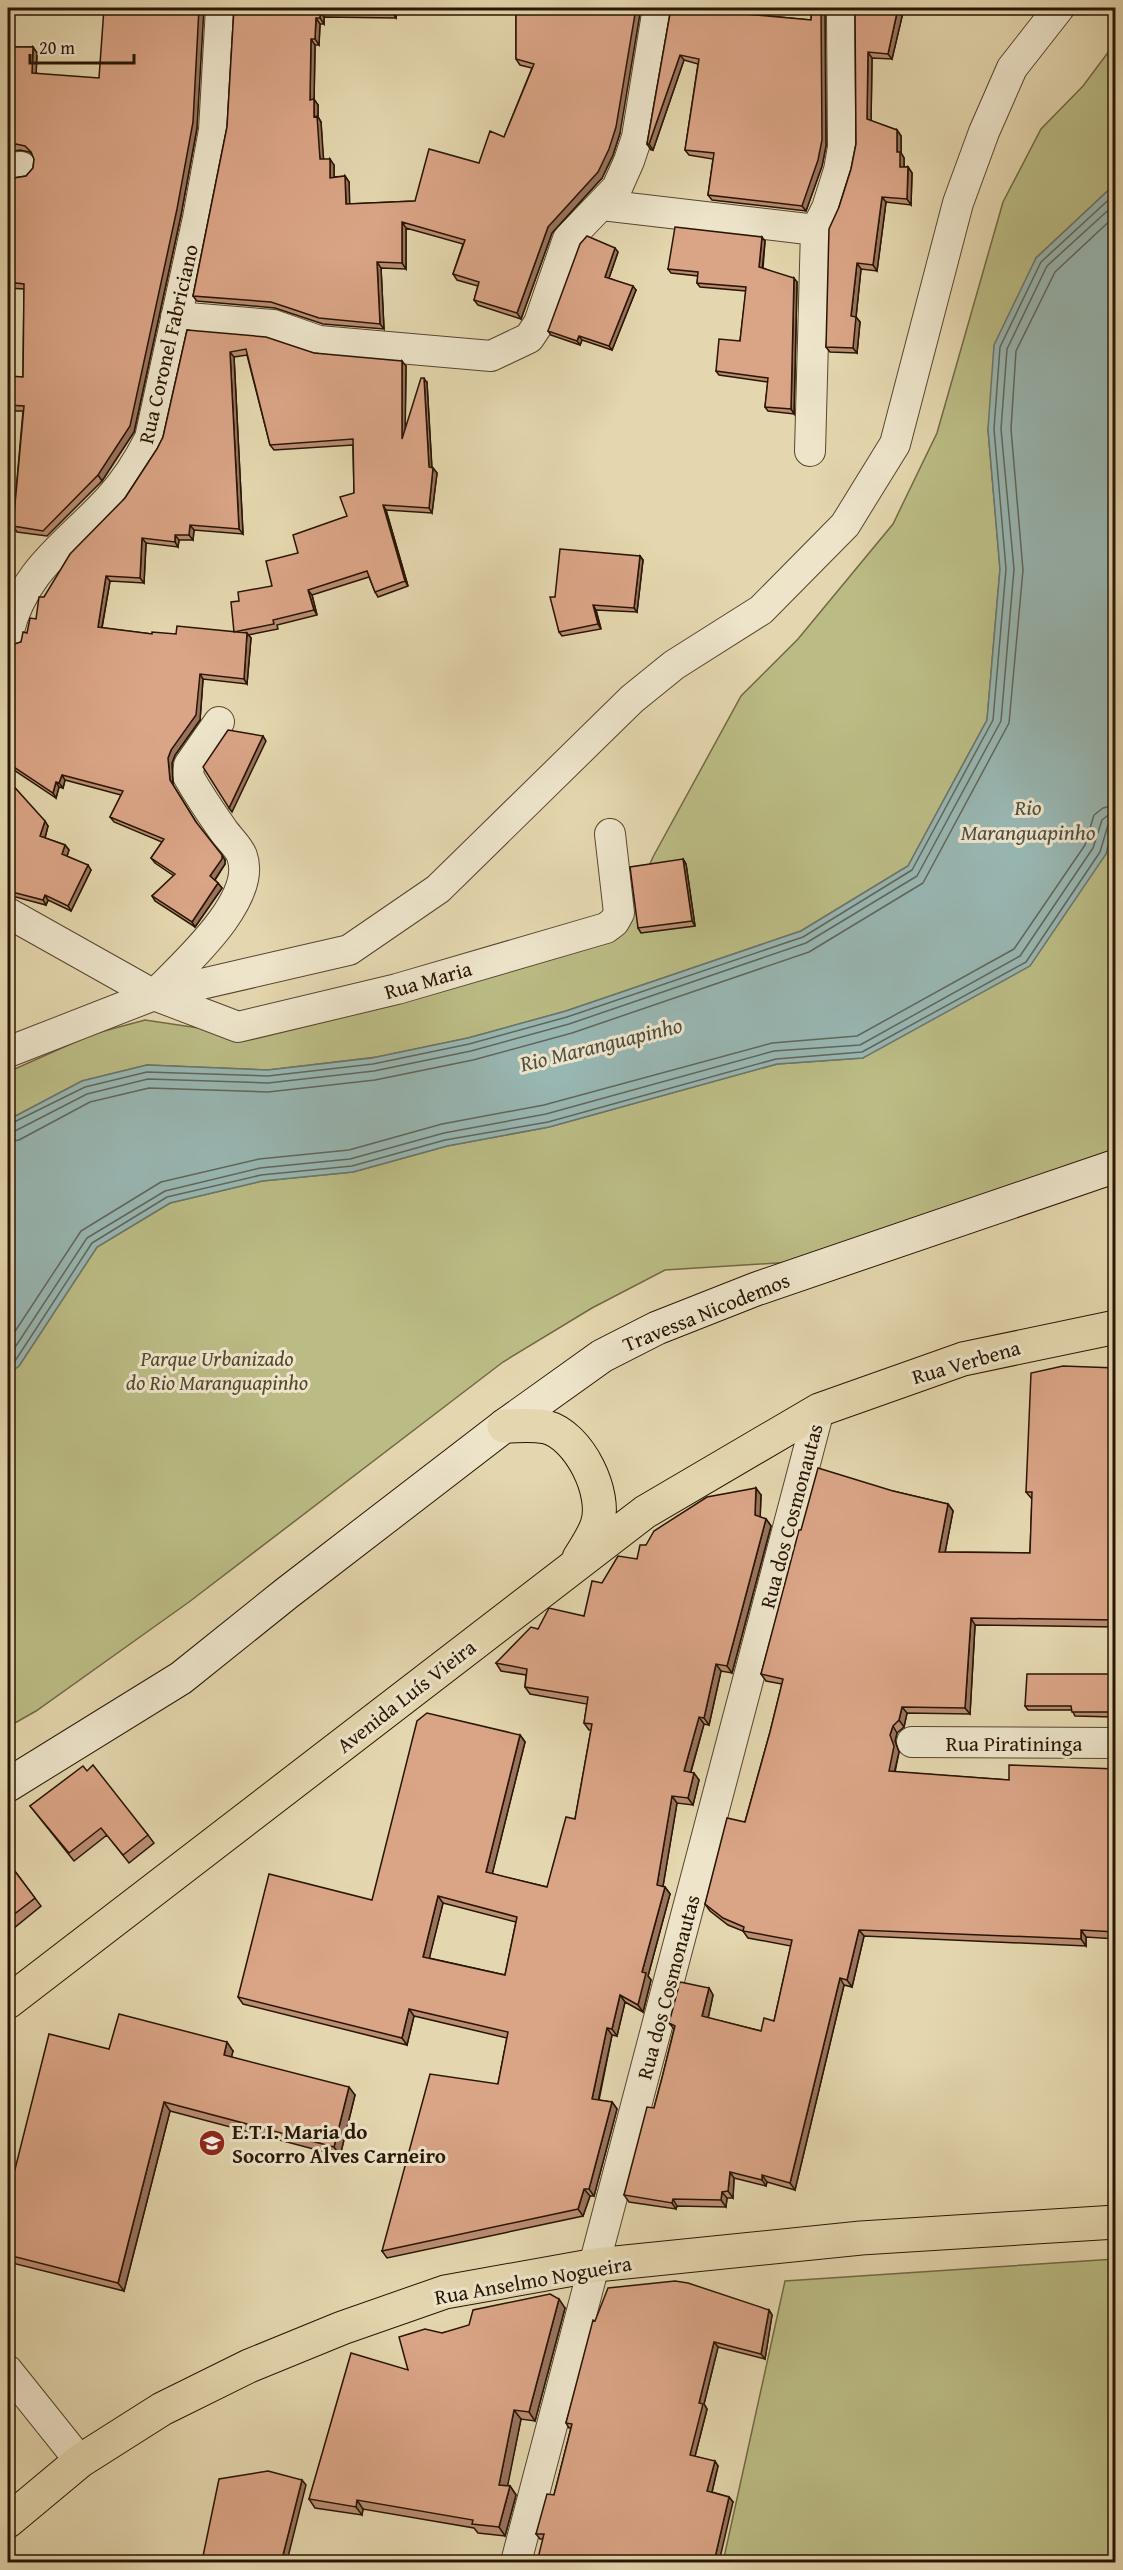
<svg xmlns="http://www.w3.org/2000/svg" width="1123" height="2570" viewBox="0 0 1123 2570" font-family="'Gentium Book Plus',serif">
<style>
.green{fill:#bbbc85;stroke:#726844;stroke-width:1.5}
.water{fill:#98b7b3;stroke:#6b766d;stroke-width:1.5}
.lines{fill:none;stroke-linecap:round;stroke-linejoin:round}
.shore{stroke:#60665b;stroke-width:1.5}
.minor-casing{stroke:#57452e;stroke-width:32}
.secondary-casing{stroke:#281503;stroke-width:35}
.primary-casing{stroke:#281503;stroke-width:35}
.minor{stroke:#ede4ca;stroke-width:30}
.secondary{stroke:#ede4ca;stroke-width:33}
.primary{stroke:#e4d6ae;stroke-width:33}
.wall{fill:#bb8d73;stroke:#281503;stroke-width:1.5;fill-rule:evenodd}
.shaded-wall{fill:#99735e;stroke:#281503;stroke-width:1.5}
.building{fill:#daa486;stroke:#281503;stroke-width:1.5;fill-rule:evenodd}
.labels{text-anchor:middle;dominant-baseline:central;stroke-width:6;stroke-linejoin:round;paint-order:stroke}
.street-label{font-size:21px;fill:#281503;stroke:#ede4ca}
.park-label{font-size:21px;font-style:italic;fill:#54472a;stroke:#ede4ca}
.poi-label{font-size:21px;font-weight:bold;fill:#281503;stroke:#ede4ca;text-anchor:start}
.water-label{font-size:22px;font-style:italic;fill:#4f4e41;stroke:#ede4ca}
</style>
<rect width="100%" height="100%" fill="#e4d6ae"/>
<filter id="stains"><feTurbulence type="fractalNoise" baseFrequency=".00333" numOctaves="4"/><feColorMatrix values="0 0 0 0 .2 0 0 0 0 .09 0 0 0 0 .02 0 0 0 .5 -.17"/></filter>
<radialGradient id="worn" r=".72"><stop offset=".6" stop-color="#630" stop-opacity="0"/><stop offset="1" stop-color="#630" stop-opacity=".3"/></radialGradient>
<path class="green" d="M1115,43V184L1036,258L988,429L1000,569L987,720L908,866L801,931L566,1011L468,1038L377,1057L268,1070L147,1065L82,1081L8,1120V1072L93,1034L145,1020L239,1034L630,908L653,857L741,696L798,639L893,524L937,433L1003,202L1041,129L1083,86Z
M1115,818V1150L792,1262L665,1270L592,1308L503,1362L189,1602L36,1711L8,1727V1374L19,1366L97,1247L170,1203L262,1181L353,1172L447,1146L549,1127L777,1064L863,1058L1106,854Z
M1115,2259V2562H723L785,2281Z"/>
<path class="water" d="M1115,184V818L1106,854L1030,966L863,1058L777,1064L549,1127L447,1146L353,1172L262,1181L170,1203L97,1247L19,1366L8,1374V1120L82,1081L147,1065L268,1070L372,1058L468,1038L566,1011L801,931L908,866L987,720L1000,569L988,429L994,345L1036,258Z"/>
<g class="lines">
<path class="shore" d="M8,1125L85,1087L147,1072L268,1076L373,1064L469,1044L567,1017L803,937L912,870L993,720L1006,569L994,429L1000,347L1041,262L1116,193
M8,1133L15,1131L87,1094L148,1079L268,1083L374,1071L471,1051L569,1024L806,943L917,876L1001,721L1014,569L1001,429L1007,349L1047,266L1116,203
M8,1142L19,1140L90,1102L149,1088L268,1092L375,1080L473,1060L572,1033L809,952L923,883L1009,723L1023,570L1011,429L1016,351L1055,272L1116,215
M8,1342L81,1231L161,1182L259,1159L349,1150L442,1124L544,1105L772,1043L857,1036L1014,949L1085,845L1094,815L1103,808L1116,805
M8,1358L87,1238L165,1191L260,1168L350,1159L444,1133L546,1114L774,1051L860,1045L1020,956L1093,848L1102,820L1107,816L1116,814
M8,1367L15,1361L92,1243L167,1197L261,1175L352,1166L445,1140L548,1122L776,1059L862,1052L1026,962L1100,852L1108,825L1116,822"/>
<defs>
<path id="minor" d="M8,168L21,167
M602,205L816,230
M176,317L273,325L319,341L491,356L529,338L539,323L568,239L617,188L629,161L637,137L658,8
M810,451L816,230L827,208L839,170L843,147L842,15
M8,634C23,570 68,544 109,499C126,481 139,460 150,438L198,218L214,130L221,8
M8,913L154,995L238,1027L397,989L606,928L614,922L619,913L610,834
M154,995C182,966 258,900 242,856C239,847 229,839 223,830C211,813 199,795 188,776L189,765L219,722
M8,1052L154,995L349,950L438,889L632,699L674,665L761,610L845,525L895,444L958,203L984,132L1012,68L1059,8
M912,1742L1116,1743
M8,2371L80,2461
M516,2562L819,1410"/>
<path id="secondary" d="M8,1785L181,1678L287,1593L504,1426L602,1356L657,1328L756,1289L1116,1166"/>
<path id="primary" d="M504,1426C517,1426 533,1424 546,1427C579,1435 608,1494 597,1525C593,1537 585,1548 579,1558
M8,2002L645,1512L819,1410L963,1359L1116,1327
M8,2521L80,2461L162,2409L249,2366L342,2328L445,2292L596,2265L861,2238L1116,2222"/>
</defs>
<use href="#minor" class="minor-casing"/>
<use href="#secondary" class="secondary-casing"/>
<use href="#primary" class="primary-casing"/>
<use href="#minor" class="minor"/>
<use href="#secondary" class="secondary"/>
<use href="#primary" class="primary"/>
</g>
<path class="wall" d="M234,8H397L396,18L324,17V24H320L319,45H315L314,100L318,105V117L321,122L323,159L334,165V177L345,176L349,182V204L415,201L479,163L504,137L532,68L520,65L516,59V8L620,133L613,155L602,178L552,233L521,319L478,305L474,300L478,286L457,280L453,274L463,244L406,228V269L381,268L384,329L323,324L275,308L197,301L193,296L227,127Z
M671,8H729L728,12L811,20L812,8H827L825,15L826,146L822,166L806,211L712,200L708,195L713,159L689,155L685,150L698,64L684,60L653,150H651L647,144Z
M855,8H904L892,59L872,58L871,121L897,130L901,136V153L904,158V167H908L912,173L911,205L886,202L877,271L861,269L856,317L860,322L857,353L830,352L826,347L839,207L851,169L856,144Z
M8,47H33L37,53L36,73L197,128L181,215L134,432L102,481L47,536L17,532L13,526L23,411H8V376L23,377L24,289L8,288V179L26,176L33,168L34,159L33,155L29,152L20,150L8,152Z
M765,241L763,268L797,282L794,414L768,411L765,407L768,382L719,375L716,371L740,341L746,291L700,287L697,283L698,276L671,273L668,269Z
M618,252L609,278L636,290L612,350L582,340L580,345L551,335L548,331Z
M187,330L314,353L406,366L405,428L427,383L432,468H433L437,473L432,513L386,510L408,586L378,597L375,592L369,577L312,595L317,615L277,625L278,629L248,635L251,638L247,684L203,679L200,720L175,755L172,763L173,785L198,825L225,860V864L215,880L222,888L195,927L155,901L152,896L174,876L155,863L151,858L162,842L114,822L110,817L121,795L65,780L63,788L59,787L56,798L8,766V646L21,642L36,619L44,597L125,498L157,449L163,437ZM247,355L270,445L274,450L353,445L354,493L347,516L298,553L272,586L239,601L234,632L176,634H152L102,628L110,581L144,583L146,543L178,547L179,540H193L194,530L243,534L234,357Z
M640,556L643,560L637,612L596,610L601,629L562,636L559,632L555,597Z
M8,780L48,826L45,838L65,845L69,850L67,856L91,870L71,911L48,900L46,905L8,895Z
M683,859L686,864L695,926L641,933L638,928Z
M1116,1368V1627L975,1625L970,1714L907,1713L904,1727L897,1733L895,1741L899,1752L895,1772L1009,1780L1116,1769V1939L1086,1937V1946L864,1936L852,1987L844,1985L795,2190L767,2182L766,2186L734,2178L733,2198H727L726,2207L677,2206L676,2209L629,2202L624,2195L654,2108L662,2078L674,2029L669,2023L709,1988L713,1995L708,2018L761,2031L774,2021L791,1946L748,1938L743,1931L728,1925L710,1911L705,1904L745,1822L770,1732L782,1684L766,1681L761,1674L801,1530L893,1491L948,1504L953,1511L945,1552L1030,1553L1032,1499L1026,1492Z
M761,1495L760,1517L766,1519L771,1526L732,1673L721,1671L709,1725L704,1724L691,1772L699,1780L693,1805L677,1803L663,1886L665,1887L670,1894L648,1976L651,1980L643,2012L625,2002L617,2036L612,2035L599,2100L612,2102L617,2109L594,2196H590L583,2216L387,2258L382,2251L498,2084L507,2038L414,2016L407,2045L243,2004L238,1997L372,1900L520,1735L525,1742L492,1874L547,1887L575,1819L591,1730H589L584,1723L587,1704L530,1694L525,1687L526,1675L501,1671L496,1663L538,1629L584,1616L602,1583L637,1559L646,1545ZM443,1903L516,1922L505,1975L429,1958Z
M1113,1679V1717L1075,1716L1072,1710H1028L1025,1706Z
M87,1771L148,1835L154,1843L129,1863L107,1835L74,1861L30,1806Z
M8,1862L41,1906L8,1933Z
M109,2049L233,2051L231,2057L355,2095L340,2156L170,2111L124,2291L8,2262V2197Z
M565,2308L535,2421L521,2419L507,2486H510L516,2495L505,2536L478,2533L474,2528L363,2509L362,2515L315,2508L309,2499L408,2370L442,2333Z
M769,2310L772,2315L765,2359L718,2347L704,2404L707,2409L695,2456L718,2466L712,2492L729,2497L733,2502L543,2539H540L536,2534L554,2495L571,2428H569L566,2423L595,2321Z"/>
<path class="shaded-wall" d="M199,8H204L197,128L181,215L134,432L102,481L98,475Z
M392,8H397L396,18L392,12Z
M636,8H641L620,133L613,155L602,178L552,233L521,319L517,313L548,227Z
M724,8H729L728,18L724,12Z
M821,8H827L825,15L826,146L822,166L806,211L802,206Z
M898,8H904L892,59L888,54Z
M320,12L324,17V24L320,18Z
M316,18L320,24L319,45L315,39Z
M311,39L315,45L314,105L310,100Z
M33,47L37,53L36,78L32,73Z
M868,52L872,58L871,125L867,119Z
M680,55L684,60L653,150L649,144Z
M314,99L318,105V117L321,122L324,165L320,159L314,117Z
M897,130L901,136V153L904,158V173L900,167L897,152Z
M330,159L334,165V184L330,178Z
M908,167L912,173L911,205L907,199Z
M345,176L349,182L350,210L346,204Z
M882,197L886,202L877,271L873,265Z
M402,222L406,228V269L402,263Z
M762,237L765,241L762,271L759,267Z
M615,248L618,252L608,281L605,277Z
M377,262L381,268L384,329L380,324Z
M857,263L861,269L856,317L860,322L857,353L853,348L851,316Z
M794,278L797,282L794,414L791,409Z
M633,286L636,290L612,350L609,346Z
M579,336L582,340L580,345L577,341Z
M230,352L234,357L243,534L239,529Z
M402,361L406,366L405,444L402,439Z
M424,378L427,383L432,472L429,467Z
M433,468L437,473L432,513L429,508Z
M383,505L386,510L408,586L405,581Z
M190,525L194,530L193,540L189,535Z
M175,535L179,540L178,547L175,542Z
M142,538L146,543L144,583L140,578Z
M640,556L643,560L637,612L634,608Z
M106,576L110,581L101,632L98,627Z
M308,590L312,595L317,615L314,610Z
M593,605L596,610L601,629L598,624Z
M247,633L251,638L247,684L244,679Z
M200,674L203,679L200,720L175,755L172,763L173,785L170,780L168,758Z
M263,736L266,741L232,812L229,808Z
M62,775L65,780L63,788L59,783Z
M56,782L59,787L56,798L53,793Z
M45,821L48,826L44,841L40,836Z
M65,845L69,850L66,859L62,854Z
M222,855L225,860V864L214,881L210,876Z
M683,859L686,864L695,926L692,921Z
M88,865L91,870L71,911L68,906Z
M218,883L222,888L195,927L192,922Z
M45,895L48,900L46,905L43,900Z
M756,1488L761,1495L760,1522L755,1515Z
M948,1504L953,1511L944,1558L939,1552Z
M766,1519L771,1526L732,1673L727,1666Z
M971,1618L975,1625L970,1714L965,1708Z
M716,1664L721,1671L709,1725L704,1718Z
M1110,1674L1113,1679V1717L1110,1712Z
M902,1707L907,1713L904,1727L899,1720Z
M699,1717L704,1724L689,1778L684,1771Z
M893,1726L897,1733L895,1741L899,1752L893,1778L889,1771L890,1735Z
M520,1735L525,1742L491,1879L486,1872Z
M694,1773L699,1780L693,1805L688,1798Z
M672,1796L677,1803L662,1892L657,1885Z
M665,1887L670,1894L648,1976L651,1980L643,2012L638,2005L642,1972Z
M438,1896L443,1903L428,1964L423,1957Z
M859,1930L864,1936L852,1987L847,1980Z
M1081,1930L1086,1937V1946L1081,1939Z
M840,1978L844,1985L795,2190L790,2183Z
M709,1988L713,1995L707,2023L702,2016Z
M620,1995L625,2002L617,2036L612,2029Z
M409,2009L414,2016L407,2045L402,2038Z
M607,2028L612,2035L597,2106L592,2099Z
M227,2042L233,2051L230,2063L224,2055Z
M349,2087L355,2095L340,2156L334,2147Z
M164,2102L170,2111L124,2291L118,2283Z
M612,2102L617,2109L594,2196L589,2189Z
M730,2172L734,2178L733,2198L728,2191Z
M762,2175L767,2182L766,2186L762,2180Z
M584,2189L590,2196L583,2216L578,2209Z
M722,2192L727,2198L726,2207L721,2200Z
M673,2199L677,2206L676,2209L672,2203Z
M559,2299L565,2308L535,2421L529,2412Z
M769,2310L772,2315L765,2359L761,2354Z
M714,2342L718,2347L704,2404L707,2409L694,2460L690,2455L699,2403Z
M514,2410L521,2419L506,2494L499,2485Z
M715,2461L718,2466L711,2496L707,2491Z
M302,2480L306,2485L287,2561L283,2555Z
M510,2486L516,2495L505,2536L499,2527Z
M729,2497L733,2502L719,2562H714Z
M357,2500L363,2509L362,2515L356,2507Z"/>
<path class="building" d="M104,8H199L193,122L177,209L130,426L98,475L43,531L13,526L24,406L8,405V376L23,377L24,284L8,282V179L26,176L33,168L34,159L31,152L25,146L16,144L8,146V47H33L32,73L99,78Z
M234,8H392V12H320V18H316L315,39H311L310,100L314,99V117L317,116L320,159H330V178L345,176L346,204L415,201L429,149L479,163L490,131L504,137L534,64L516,59V8H636L616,127L609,149L598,172L548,227L517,313L474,300L479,282L453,274L465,240L402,222V263L377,262L380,324L319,318L271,302L193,296L227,127Z
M671,8H724V12L811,20L812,8H821L822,140L818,160L802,206L708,195L714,153L685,150L699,59L680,55L649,144H647Z
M855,8H898L888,54L868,52L867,119L897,130V152H900V167H908L907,199L882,197L873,265L857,263L851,316L856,317L853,348L826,347L829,229L839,207L851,169L856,144Z
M675,227L762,237L759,267L794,278L791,409L765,407L768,378L716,371L719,339L740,341L746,287L697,283L698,272L668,269Z
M587,236L615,248L605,277L633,286L609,346L579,336L577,341L548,331L580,244Z
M187,330L266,337L314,353L402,361V439L421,378H424L429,467L433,468L429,508L383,505L405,581L375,592L367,571L308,590L314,610L273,620L274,624L234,632L231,602L239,601L238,592L272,586L266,561L298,553L293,535L347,516L340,497L354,493L353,439L270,445L246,349L230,352L239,529L190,525L189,535H175V542L142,538L140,578L106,576L98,627L152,634V632L176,634L177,626L247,633L244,679L200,674L196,715L171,750L168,758L170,780L196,822L222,855V859L210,876L218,883L192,922L152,896L175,874L151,858L164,839L110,817L123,791L62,775L59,783L56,782L53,793L8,763V646L21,642L23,632L27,633L30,618L36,619L39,597H44L70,554L125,498L157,449L163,437Z
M560,549L640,556L634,608L593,605L598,624L559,632L550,597H555Z
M228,730L263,736L229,808L203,767Z
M8,780L45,821L40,836L65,845L62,854L88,865L68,906L45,895L43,900L8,891Z
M683,859L692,921L638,928L630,867Z
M1063,1366L1116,1368V1620L971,1618L965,1708L902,1707L899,1720L893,1726L890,1735L894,1746L889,1771L1009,1780V1765L1116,1769V1932L1081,1930V1939L859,1930L847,1980L840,1978L790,2183L762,2175V2180L730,2172L728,2191L722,2192L721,2200L673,2199L672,2203L624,2195L647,2107L654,2108L662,2078L675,2026L669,2023L680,1982L709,1988L702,2016L761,2031L764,2018L774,2021L792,1940L743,1931L744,1927L723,1918L705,1904L727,1818L745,1822L770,1732L783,1679L761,1674L799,1530H801L818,1468L893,1491L948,1504L939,1552L1030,1553L1032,1492H1026L1031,1373Z
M756,1488L755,1515L766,1519L727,1666L716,1664L704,1718L699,1717L684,1771L694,1773L688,1798L672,1796L657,1885L665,1887L642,1972L646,1973L638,2005L620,1995L612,2029L607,2028L592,2099L612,2102L589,2189H584L578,2209L382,2251L430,2074L498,2084L508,2032L409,2009L402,2038L238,1997L269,1874L372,1900L417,1721L427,1713L520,1735L486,1872L547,1887L566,1817L575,1819L592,1724L584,1723L588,1697L525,1687L527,1669L496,1663L531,1627L538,1629L549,1608L584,1616L592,1581L602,1583L618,1556L637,1559L640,1545H646L654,1531L707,1497ZM438,1896L517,1917L505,1975L423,1957Z
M1027,1674H1110V1712H1072L1071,1706H1025Z
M93,1765L148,1835L123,1855L101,1828L69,1853L30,1806L83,1766L87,1771Z
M8,1862L35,1898L8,1919Z
M119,2014L227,2042L224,2055L349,2087L334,2147L164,2102L118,2283L8,2255V2197L49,2034L109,2049Z
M675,2281L688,2283L769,2310L761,2354L714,2342L699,2403L703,2404L690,2455L715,2461L707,2491L729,2497L714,2562H537L544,2534H536L547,2494L554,2495L572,2424L566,2423L593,2320L595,2321L608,2288Z
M550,2294L559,2299L529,2412L514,2410L499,2485L510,2486L499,2527L472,2524L473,2520L357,2500L356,2507L309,2499L351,2353L408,2370L399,2337L425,2329L442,2333L469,2325L473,2310Z
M268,2471L302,2480L283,2555L306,2562H207L202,2561L219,2479Z"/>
<defs>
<symbol id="school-disc" viewBox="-11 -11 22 22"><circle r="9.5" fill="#8f2418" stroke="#ede4ca"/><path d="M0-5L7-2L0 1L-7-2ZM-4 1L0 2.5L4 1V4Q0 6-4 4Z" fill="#fff"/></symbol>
</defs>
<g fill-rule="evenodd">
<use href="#school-disc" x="197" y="2128" width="30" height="30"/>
</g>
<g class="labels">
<g class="street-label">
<text transform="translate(168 344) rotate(-77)">Rua Coronel Fabriciano</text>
<text transform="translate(428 980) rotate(-16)">Rua Maria</text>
<text transform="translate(706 1312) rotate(-22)">Travessa Nicodemos</text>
<text transform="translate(966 1362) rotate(-16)">Rua Verbena</text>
<text transform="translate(791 1516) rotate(-75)">Rua dos Cosmonautas</text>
<text transform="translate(406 1696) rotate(-38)">Avenida Luís Vieira</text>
<text x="1014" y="1743">Rua Piratininga</text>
<text transform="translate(668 1987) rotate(-75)">Rua dos Cosmonautas</text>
<text transform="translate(533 2280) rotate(-10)">Rua Anselmo Nogueira</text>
</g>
<g class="park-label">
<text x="217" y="1358">Parque Urbanizado<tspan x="217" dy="24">do Rio Maranguapinho</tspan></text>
</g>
<g class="poi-label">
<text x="232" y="2131">E.T.I. Maria do<tspan x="232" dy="24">Socorro Alves Carneiro</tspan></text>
</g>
<g class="water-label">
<text x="1028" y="807">Rio<tspan x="1028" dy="25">Maranguapinho</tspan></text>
<text transform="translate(601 1044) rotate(-14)">Rio Maranguapinho</text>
</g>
</g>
<rect width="1123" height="2570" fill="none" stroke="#e4d6ae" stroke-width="30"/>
<rect x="9" y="9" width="1105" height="2552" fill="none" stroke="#281503" stroke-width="3"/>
<rect x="15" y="15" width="1093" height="2540" fill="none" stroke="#281503" stroke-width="1.5"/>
<path d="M30 54v9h104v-9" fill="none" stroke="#281503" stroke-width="3"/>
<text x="39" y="54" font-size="18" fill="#281503" stroke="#ede4ca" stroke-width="4.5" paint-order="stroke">20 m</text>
<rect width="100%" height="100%" filter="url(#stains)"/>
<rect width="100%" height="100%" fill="url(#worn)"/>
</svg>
